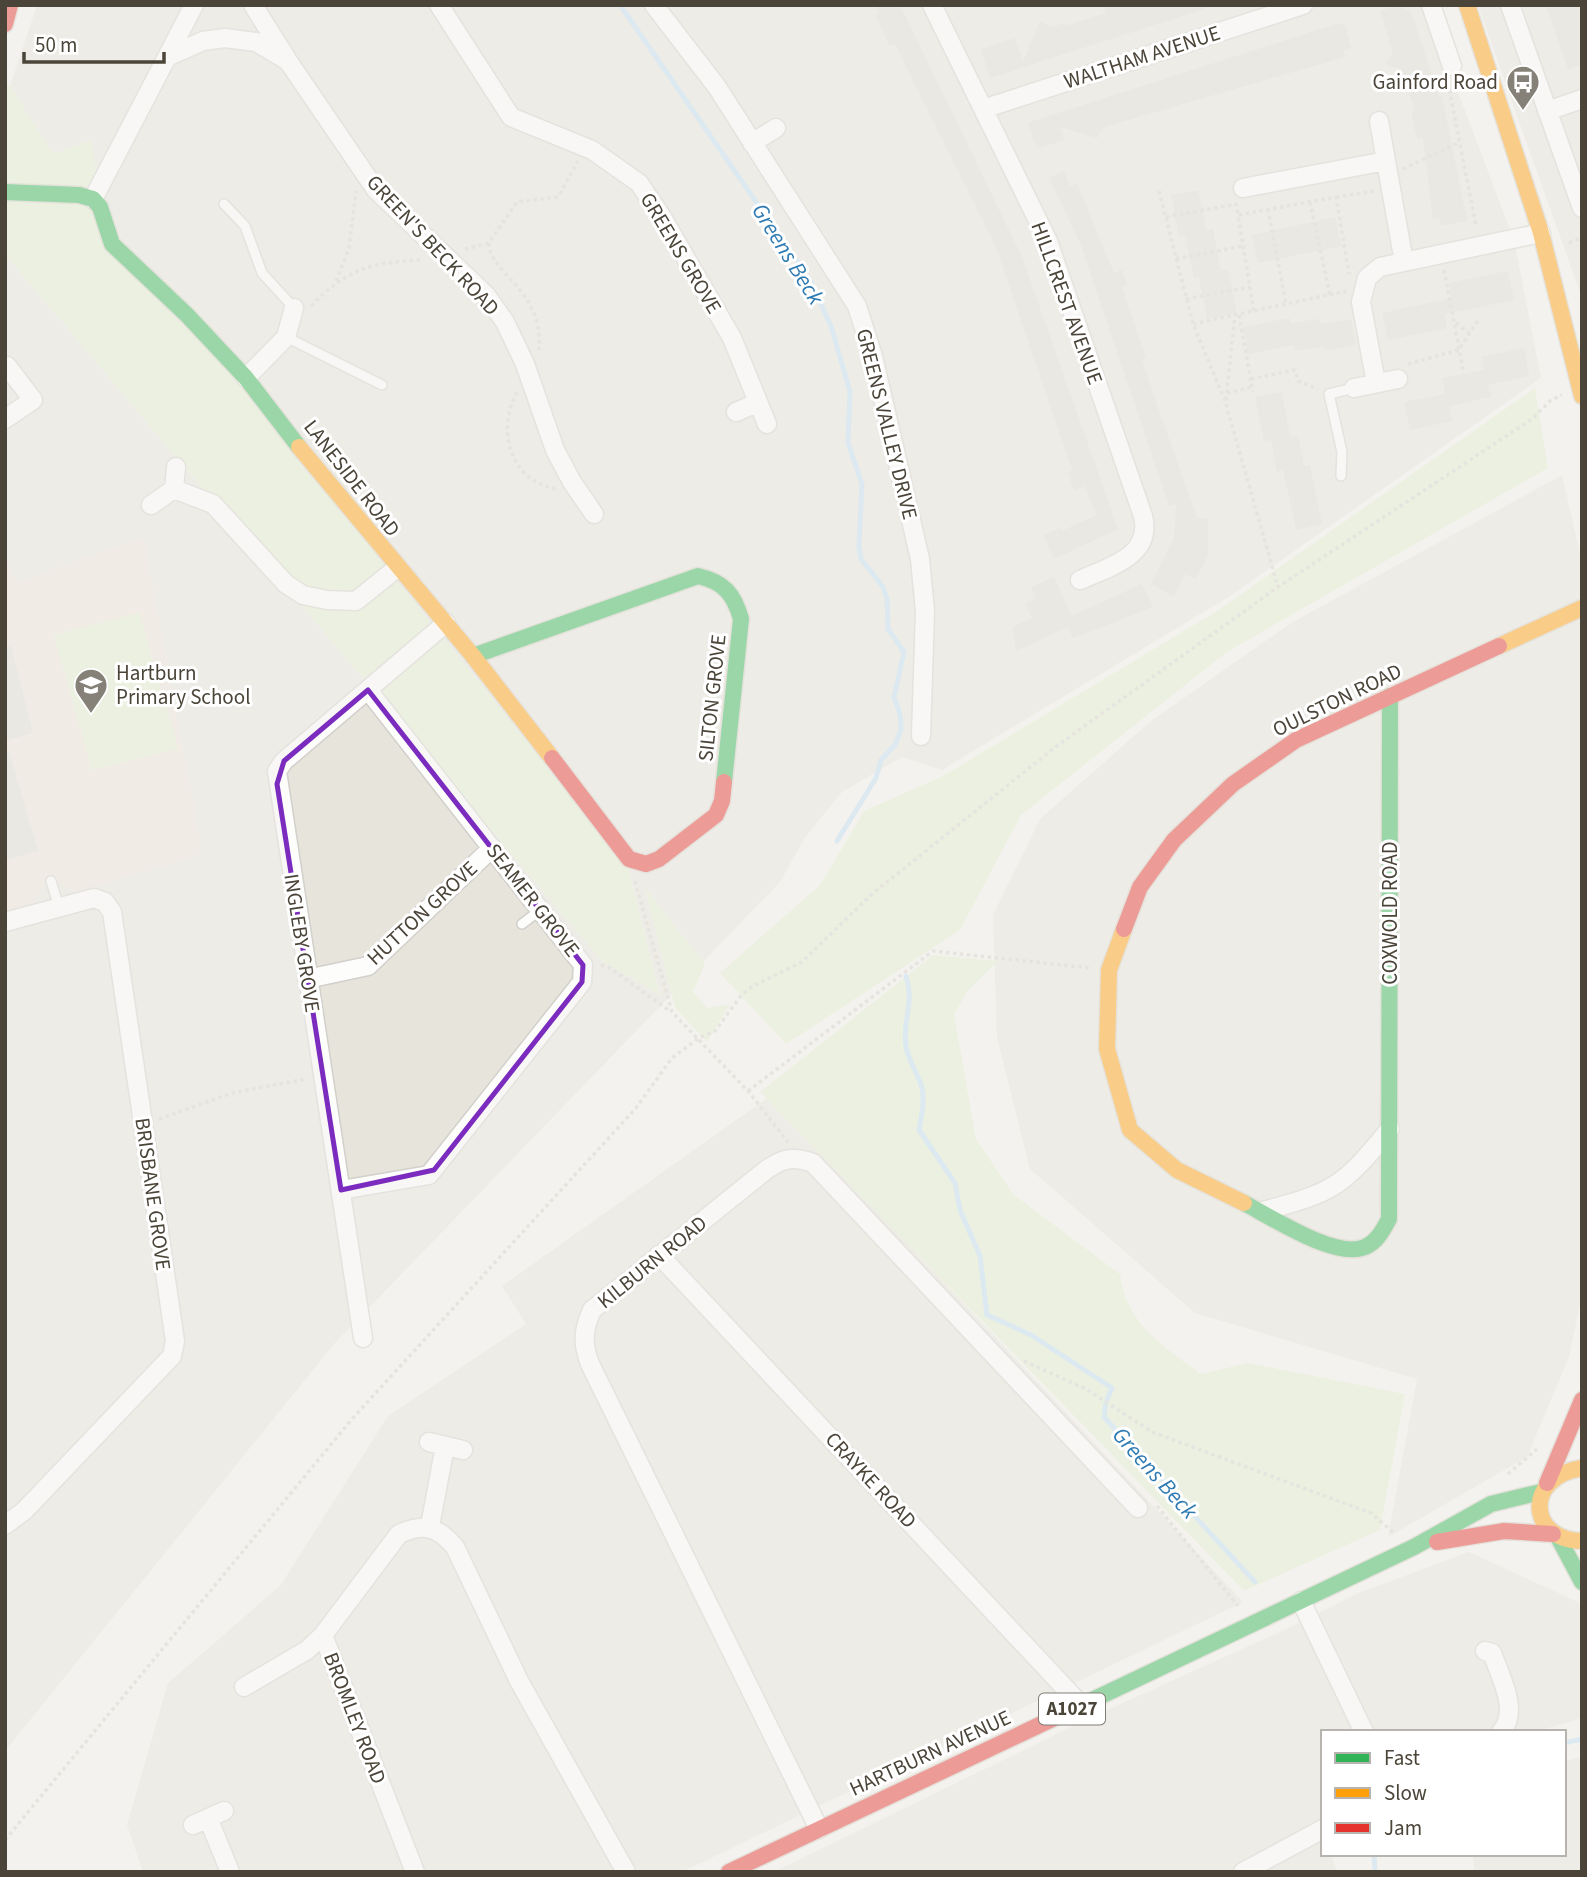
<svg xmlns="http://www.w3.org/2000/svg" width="1587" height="1877" viewBox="0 0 1587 1877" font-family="'Source Sans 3',sans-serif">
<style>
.residential{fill:#e7e4dc}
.education{fill:#eae5da}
.green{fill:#e1eecf}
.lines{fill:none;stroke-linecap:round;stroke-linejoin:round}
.stream{stroke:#c0ddf1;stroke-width:5}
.building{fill:#dedbd6}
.lane-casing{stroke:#d2d0cb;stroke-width:12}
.street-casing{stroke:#d2d0cb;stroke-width:21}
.fast-casing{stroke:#d3cfc5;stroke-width:19}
.slow-casing{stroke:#d3cfc5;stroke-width:19}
.jam-casing{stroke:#d3cfc5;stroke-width:19}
.path{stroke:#d3d2cc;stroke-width:3.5;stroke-dasharray:3.5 3.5;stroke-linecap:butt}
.lane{stroke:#fdfdfc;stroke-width:9}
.street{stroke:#fdfdfc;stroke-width:18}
.fast{stroke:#30b455;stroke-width:16}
.slow{stroke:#ff9f0a;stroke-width:16}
.jam{stroke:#e5322d;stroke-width:16}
.marked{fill:none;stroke:#7b2cbf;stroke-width:5;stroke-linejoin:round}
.labels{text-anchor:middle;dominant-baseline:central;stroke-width:6;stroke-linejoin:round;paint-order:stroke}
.shield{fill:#fff;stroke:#817c74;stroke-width:2}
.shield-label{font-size:19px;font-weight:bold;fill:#4b4439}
.street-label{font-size:21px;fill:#4b4439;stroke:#fff}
.poi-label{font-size:21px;fill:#4b4439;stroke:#fff;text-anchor:end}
.water-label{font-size:23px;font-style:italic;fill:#2e7ab2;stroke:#fff}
</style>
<rect width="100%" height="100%" fill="#f4f2ee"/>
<path class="residential" d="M37,5H1425L1514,240L1541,378L1230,596L942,770L902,757L842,792L806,836L780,882L334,1344L5,1751V254L602,961L660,994L628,866L105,227L91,141L47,156L10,86Z
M1478,5H1582V298L1523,133Z
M1562,475L1582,562V1295L1569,1357L1527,1457L1388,1537L1417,1379L1195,1313L1030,1169L997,1038L993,915L1040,819L1151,721L1291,623Z
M770,1096L1243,1602L682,1872H143L127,1825L168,1683L280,1586L388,1416L526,1324L502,1286Z
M1469,1552L1578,1602L1582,1613V1718L1535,1732H1323V1854H1331L1337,1872H774L1083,1721L1291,1627L1356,1594Z
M1582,1757V1872H1474L1473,1854H1564V1761Z"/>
<path class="education" d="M144,537L202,849L197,856L76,892L47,879L34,904L5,913V563L19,581Z"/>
<path class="green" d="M5,84L10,86L53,154L91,140L105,227L110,226L628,866L660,995L602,961L5,254Z
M1535,388L1548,468L1227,652L1021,815L960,930L786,1044L720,973L820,885L864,811L943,776L1217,611Z
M139,613L178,748L92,770L54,635Z
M645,888L705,964L693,992L707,1008L730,1004L707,1042L675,1008Z
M933,955L998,961L967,992L954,1014L976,1139L1013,1194L1120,1274C1126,1324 1163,1346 1201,1374L1248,1363L1405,1394L1380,1530L1244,1591L760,1092Z"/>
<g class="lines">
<path class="stream" d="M620,5L810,280L831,326L850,392L848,443L862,484L859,547L861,559L883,587L887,599L888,629L904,652L894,697L900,714L901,729L895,745L881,760L876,778L837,841
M906,976C915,1003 902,1021 906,1046C908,1059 915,1069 920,1082C926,1097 922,1114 919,1130L955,1183L960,1210L980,1256L987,1315L1031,1335L1112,1388L1106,1402L1104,1417L1255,1582
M1564,1743L1582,1739
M1374,1854L1375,1872"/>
</g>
<path class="building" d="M875,5H900L1022,257L1118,529L1054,559L1043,535L1060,528L1062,531L1097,515L1085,486L1074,491L1068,472L1072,470L996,247L895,44L890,46L875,15L879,13Z
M1104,5H1206L1207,8L990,78L981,49L1015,38L1023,62L1040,21L1052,27L1064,23L1065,26L1106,13Z
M1398,5H1404L1405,10L1410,9L1439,97L1442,96L1467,221L1441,226L1439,217L1433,219L1423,138L1417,139L1411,112L1415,111L1401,69L1385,64L1393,52L1380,11Z
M1546,5H1582V64L1568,69Z
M1336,24L1345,25L1351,48L1343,50L1345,57L1104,127L1097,138L1060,127L1064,140L1040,148L1038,144L1035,145L1028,124L1030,122Z
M1064,171L1070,187L1077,183L1114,273L1122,270L1127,285L1122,287L1146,358L1142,359L1162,419L1197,518L1208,519V555L1196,579L1185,574L1174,597L1151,584L1174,538L1176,504L1169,506L1081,245L1049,178Z
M1198,190L1207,231L1213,229L1221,271L1228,270L1237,313L1207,319L1199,277L1194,278L1185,236L1179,237L1171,195Z
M1335,217L1341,246L1258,263L1252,235Z
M1508,271L1514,300L1445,314L1447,328L1388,340L1382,313L1452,298L1449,283Z
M1290,318V323L1320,319L1321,324L1351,319L1356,345L1325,351L1324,346L1295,351L1294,345L1248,354L1243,327Z
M1524,348L1529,376L1488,385L1491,397L1449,406L1452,421L1410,430L1404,402L1445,394L1442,378L1484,370L1481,357Z
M1282,392L1290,437L1298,436L1304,466L1310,465L1322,524L1296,530L1283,470L1277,472L1271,440L1264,442L1255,397Z
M1054,577L1072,616L1142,584L1153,607L1073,638L1068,627L1016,651L1013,627L1032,618L1025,603L1036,599L1031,587Z
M11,646L33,733L5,741V647Z
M9,751L38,851L5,860V752Z"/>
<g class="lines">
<defs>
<path id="lane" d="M224,204L245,226L262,273L294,308
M286,337L382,385
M1341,476L1342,452L1329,394L1354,388
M51,881L59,907
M522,924L540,910"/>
<path id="street" d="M253,5L287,59
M439,5L511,117L592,150L639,183L662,217L732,338L767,424
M654,5L717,87L857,306L873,356L920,559L925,611L921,736
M932,5L1048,241L1143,516C1153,556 1109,567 1080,580
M1431,5L1452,66
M1510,5L1582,208
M167,57L194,5
M983,109L1303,5
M1547,111L1582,99
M1379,121L1386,161
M752,143L776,128
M1243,188L1386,161L1404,262
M93,199L167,57L203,41L225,38L256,42L288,61L376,190L486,295L505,322L525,364L555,450L572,482L594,514
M246,378L286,337L294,308
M1376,383L1361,302L1367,278L1380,267L1541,233
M1354,388L1398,379
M736,412L757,403
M5,419L33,400L7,366
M174,489L176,467
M151,505L174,489L213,504L286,584L303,595L327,600L356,601L397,568
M5,922L94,898L105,902L112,912L175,1341L172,1356L24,1511L5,1525
M307,979L368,966L492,848
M341,1190L429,1175L582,982L583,965L368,690
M1263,1211C1335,1192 1342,1187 1390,1129
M659,1255L1081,1705
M363,1338L277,771L284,761L446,623
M429,1442L463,1450
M430,1526L445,1446
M1301,1601L1364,1732
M1485,1651L1492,1653C1500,1676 1520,1711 1501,1732
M244,1687L307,1650L323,1635
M208,1818L230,1872
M193,1825L224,1811
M819,1829L590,1364C582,1343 583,1330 592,1310L766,1170C783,1158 793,1156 813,1163L1138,1508
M415,1872L323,1635L399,1534C424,1523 437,1526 455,1547L519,1681L626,1872
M1243,1872L1323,1829"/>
<path id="fast" d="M5,192L79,195L93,199L100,207L112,244L187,315L246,378L299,447
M473,656L698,576C724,582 734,594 741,619L724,782
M1244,1203C1271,1217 1336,1260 1365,1247C1377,1242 1383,1230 1389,1219L1390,696
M1558,1537L1582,1582
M1084,1704L1414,1547L1491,1504L1541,1492"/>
<path id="slow" d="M1467,5L1541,233L1582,396
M299,447L473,656L552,758
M1499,646L1582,608
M1124,929L1109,970L1107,1049L1130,1130L1177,1170L1244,1203
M1582,1468C1523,1477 1528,1540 1582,1541"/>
<path id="jam" d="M5,24L10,5
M552,758L629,859L646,864L659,859L716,815L722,801L724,782
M1124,929L1140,887L1174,840L1233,784L1296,740L1499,646
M1547,1483L1582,1400
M1437,1542L1504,1531L1553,1534
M729,1872L1084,1704"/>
</defs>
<use href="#lane" class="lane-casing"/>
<use href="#street" class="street-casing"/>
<use href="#fast" class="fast-casing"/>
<use href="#slow" class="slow-casing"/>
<use href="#jam" class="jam-casing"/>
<path class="path" d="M1448,83L1476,226
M1403,169L1460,142
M1159,191L1193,324L1225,401L1278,587
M1336,197L1375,191
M1310,202L1330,295
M1268,209L1286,304
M1166,217L1236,204L1238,214
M489,243C489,274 544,289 539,350
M1569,243L1582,238
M465,249L489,243L517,202L558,197L578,161
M1176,259L1243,246
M1444,270L1463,370
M336,281L349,248L356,191
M1186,299L1250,287
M311,306C347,269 371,262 422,260
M1254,311L1238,215L1336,197L1349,274
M1239,315L1253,392
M1456,323L1469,333
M1193,324L1346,291
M1408,364L1459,350L1478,320
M1251,379L1295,370L1298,381L1318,389
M517,392C496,430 510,482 557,489
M1227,393L1252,387
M1226,400L1235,315
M635,881L672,1012L748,1091L788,1142
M601,965L610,968L670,1011
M748,1091L933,951L1090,968
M159,1119L232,1093L306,1079
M1024,1361L1086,1389L1152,1432L1371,1513L1393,1532
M1508,1474L1537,1449
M1157,1506L1238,1606
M5,1840L352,1419L636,1108L672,1058L699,1038L715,1031L740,997L751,987L802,962L872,894L1058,745L1278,587L1532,419L1551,400L1562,395"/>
<use href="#lane" class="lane"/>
<use href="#street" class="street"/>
<use href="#fast" class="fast"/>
<use href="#slow" class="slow"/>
<use href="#jam" class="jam"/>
</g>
<path d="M0 0H1587V1877H0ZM368,690L583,965L582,982L434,1170L341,1190L277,784L284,761Z" fill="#f4f2ee" fill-opacity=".55" fill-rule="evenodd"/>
<path class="marked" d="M368,690L583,965L582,982L434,1170L341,1190L277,784L284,761Z"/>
<defs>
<symbol id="bus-pin" viewBox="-11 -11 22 30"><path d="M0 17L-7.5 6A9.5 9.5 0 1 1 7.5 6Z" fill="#868178" stroke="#fff"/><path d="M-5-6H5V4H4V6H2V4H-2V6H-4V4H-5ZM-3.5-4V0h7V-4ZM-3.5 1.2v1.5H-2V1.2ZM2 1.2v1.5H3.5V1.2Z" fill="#fff"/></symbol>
<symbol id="school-pin" viewBox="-11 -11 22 30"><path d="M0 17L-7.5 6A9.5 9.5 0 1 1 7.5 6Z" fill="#868178" stroke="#fff"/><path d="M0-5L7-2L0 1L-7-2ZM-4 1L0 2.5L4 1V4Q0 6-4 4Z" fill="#fff"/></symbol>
</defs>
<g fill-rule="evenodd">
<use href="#bus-pin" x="1504" y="63" width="38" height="52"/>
<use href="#school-pin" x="72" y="666" width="38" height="52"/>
</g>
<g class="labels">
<rect class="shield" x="1039" y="1693.5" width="66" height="31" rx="5"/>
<g class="shield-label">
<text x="1072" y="1709">A1027</text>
</g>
<g class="street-label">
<text transform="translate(1142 57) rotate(-18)">WALTHAM AVENUE</text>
<text transform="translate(433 245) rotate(47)">GREEN'S BECK ROAD</text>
<text transform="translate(681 253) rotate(59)">GREENS GROVE</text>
<text transform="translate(1067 303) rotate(70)">HILLCREST AVENUE</text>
<text transform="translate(887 424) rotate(76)">GREENS VALLEY DRIVE</text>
<text transform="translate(352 478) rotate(52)">LANESIDE ROAD</text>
<text transform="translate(712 698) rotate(-84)">SILTON GROVE</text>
<text transform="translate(1337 700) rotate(-26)">OULSTON ROAD</text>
<text transform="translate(533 900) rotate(52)">SEAMER GROVE</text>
<text transform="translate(422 913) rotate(-43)">HUTTON GROVE</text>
<text transform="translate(1390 913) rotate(-90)">COXWOLD ROAD</text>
<text transform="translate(302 943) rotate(81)">INGLEBY GROVE</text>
<text transform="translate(153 1194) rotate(82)">BRISBANE GROVE</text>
<text transform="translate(652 1262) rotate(-39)">KILBURN ROAD</text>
<text transform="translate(871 1480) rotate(47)">CRAYKE ROAD</text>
<text transform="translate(355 1718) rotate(69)">BROMLEY ROAD</text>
<text transform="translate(930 1753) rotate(-25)">HARTBURN AVENUE</text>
</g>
<g class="poi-label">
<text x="1498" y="82">Gainford Road</text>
<text x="116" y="673" text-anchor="start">Hartburn<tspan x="116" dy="24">Primary School</tspan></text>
</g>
<g class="water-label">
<text transform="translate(788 254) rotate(58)">Greens Beck</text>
<text transform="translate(1155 1473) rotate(48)">Greens Beck</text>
</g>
</g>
<rect width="1587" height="1877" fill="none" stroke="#4b4439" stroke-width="14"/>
<rect x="1321" y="1730" width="245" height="126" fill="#ffffff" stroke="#b7b4b0" stroke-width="2"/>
<rect x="1335" y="1753" width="35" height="10" fill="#30b455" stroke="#b7b4b0" stroke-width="2"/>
<text x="1384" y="1765" font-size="21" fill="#4b4439">Fast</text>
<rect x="1335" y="1788" width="35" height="10" fill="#ff9f0a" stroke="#b7b4b0" stroke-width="2"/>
<text x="1384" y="1800" font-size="21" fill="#4b4439">Slow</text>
<rect x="1335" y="1823" width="35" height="10" fill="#e5322d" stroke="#b7b4b0" stroke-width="2"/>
<text x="1384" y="1835" font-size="21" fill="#4b4439">Jam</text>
<path d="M24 52v10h140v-10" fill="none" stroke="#4b4439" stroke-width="3.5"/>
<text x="35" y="52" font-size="21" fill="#4b4439" stroke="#ffffff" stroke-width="5" paint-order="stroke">50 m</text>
</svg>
